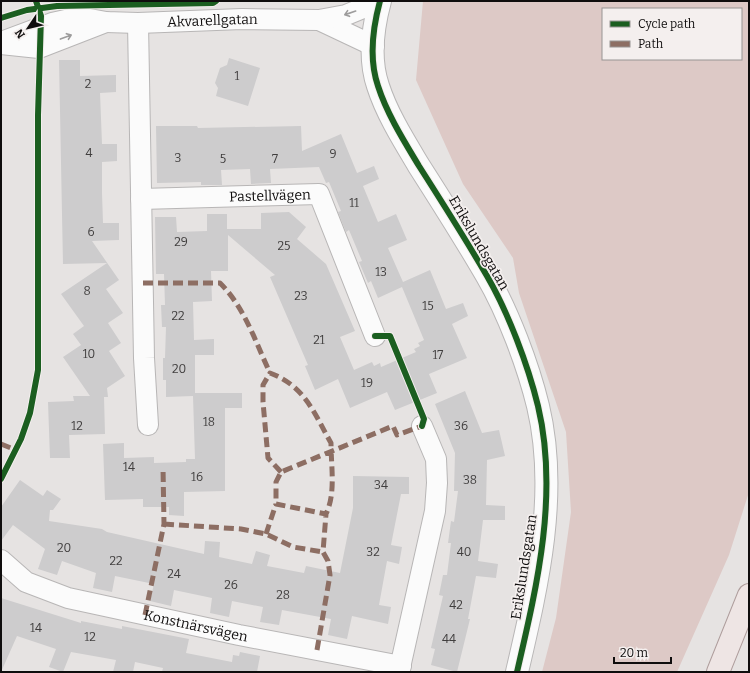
<svg xmlns="http://www.w3.org/2000/svg" width="750" height="673" viewBox="0 0 750 673" font-family="Bitter,serif">
<style>
.green{fill:#ddc9c6;fill-rule:evenodd}
.building{fill:#cdcccd}
.lines{fill:none;stroke-linecap:round;stroke-linejoin:round}
.minor-casing{stroke:#b8b6b6;stroke-width:22}
.tertiary-casing{stroke:#b8b6b6;stroke-width:24}
.primary-casing{stroke:#ae9d9c;stroke-width:24}
.minor{stroke:#fbfbfb;stroke-width:20}
.tertiary{stroke:#fbfbfb;stroke-width:22}
.primary{stroke:#eee5e4;stroke-width:22}
.quiet{stroke:#8d6e63;stroke-width:5;stroke-dasharray:10 5;stroke-linecap:butt}
.cycleway-casing{stroke:#f4efee;stroke-width:8}
.cycleway{stroke:#1b5e20;stroke-width:6}
.oneway{stroke:#9d9c9c}
.labels{text-anchor:middle;dominant-baseline:central;stroke-width:3.5;stroke-linejoin:round;paint-order:stroke}
.number-label{font-size:12px;fill:#403e3e}
.street-label{font-size:14px;fill:#0f0d0d;stroke:#f4efee}
</style>
<rect width="100%" height="100%" fill="#e6e3e2"/>
<path class="green" d="M423,1H749V492L729,555L677,672H542L556,618L571,512L566,432L519,293L513,258L463,184L416,80ZM603,9H741V59H603Z"/>
<path class="building" d="M229,58L260,68L248,106L216,96L218,88L215,83L220,68L227,65Z
M59,60H80V76L116,75V92L100,93L102,144H117V161L102,162V193L103,223H119V240L92,241L119,280L106,289L123,313L108,323L121,343L109,351L125,376L107,388L108,397H104L105,434L69,435L70,458H50L48,402L74,401L73,396H90L63,357L81,345L73,334L84,326L61,294L107,263L63,264Z
M156,126H197L198,128L301,126L302,151L341,134L357,173L374,166L379,179L363,186L378,222L396,214L407,240L388,248L403,282L430,270L446,309L463,303L468,316L452,324L467,358L429,374L437,393L395,410L387,392L350,408L338,379L315,390L305,366L308,365L270,277L275,275L228,235V271H211L212,301L193,302L194,340L214,339V355H195V393H242V408H225V491L184,492V516L169,515V507H143V499L105,500L103,444L124,443V458L154,457V463L186,462V459H195L193,396L166,397V380H163V358H165L166,327H162L161,305H165L164,274H156L155,217H176L177,232L207,231V214H227V229H261V213L289,212L306,227L297,239L326,264L355,331L340,337L354,370L372,362L374,366L380,363L381,367L416,352L414,349L420,346L418,343L424,340L402,287L378,298L371,281L368,283L359,262L362,261L349,230L346,232L338,212L341,211L329,182L326,183L319,167L270,169L271,183L251,184L250,169L221,170L222,185H201V182L157,183Z
M465,391L482,433L499,430L505,456L487,460L486,505L505,506V520H483L478,561L498,564L496,578L476,576L468,619H470L457,672L431,665L435,649L431,648L443,596L439,595L443,575H447L451,543H448L451,521L454,522L458,491H454L455,453L435,404Z
M353,476L409,477V494H401L391,545L402,547L399,564L387,561L379,605L391,607L388,624L352,616L347,639L328,635L331,619L282,610L279,625L260,622L263,607L232,601L229,617L210,613L212,598L174,590L171,606L150,601L154,584L115,576L112,592L93,588L96,573L62,561L57,575L38,569L45,549L13,525L1,541V507L20,480L43,496L47,490L61,499L53,510H50L49,521L102,529L107,532L204,554L205,541L220,542L219,557L252,564L256,551L270,555L267,566L304,573L306,566L340,573L353,508Z
M1,598L81,623V621L122,629V626L189,639L186,653L232,662L233,655L239,656L240,652L260,656L257,672H162L163,668L135,662L133,672H113L116,660L71,652L63,672L49,667L56,649L17,636L1,672Z"/>
<g class="lines">
<defs>
<g id="minor">
<path d="M319,20L374,46"/>
<path d="M138,23L144,358L148,425"/>
<path id="s1" d="M1,42L52,23L79,17L106,22L138,23L242,19L319,20L346,15L380,1"/>
<path d="M1,44L39,48L106,22"/>
<path id="s2" d="M141,199L319,194L375,336"/>
<path id="s3" d="M1,560L26,582L68,598L239,635L401,666"/>
<path d="M399,672L435,511L437,483L436,459L422,426"/>
</g>
<path id="tertiary" d="M380,1C373,27 369,60 378,86C387,114 404,141 419,166C442,202 465,238 487,276C508,312 528,365 538,406C559,494 537,586 517,672"/>
<path id="primary" d="M718,672L749,595"/>
</defs>
<use href="#minor" class="minor-casing"/>
<use href="#tertiary" class="tertiary-casing"/>
<use href="#primary" class="primary-casing"/>
<use href="#minor" class="minor"/>
<use href="#tertiary" class="tertiary"/>
<use href="#primary" class="primary"/>
<path class="quiet" d="M143,283H220C245,308 255,341 270,373
M1,444L16,450
M281,472L268,458L263,402V385L270,373C305,386 314,413 331,443C331,467 336,493 326,514L276,504V482L281,472L393,426L397,435L422,426
M164,524L241,529L266,534L293,547L323,552
M266,534L276,504
M145,615L164,524L163,467
M317,650L330,575L328,561L323,552L326,514"/>
<defs>
<path id="cycleway" d="M380,1C373,27 369,60 378,86C387,114 404,141 419,166C442,202 465,238 487,276C508,312 528,365 538,406C559,494 537,586 517,672
M1,18L27,10L57,6L213,3L216,1
M375,336H390L424,419L422,426
M1,479L21,439L30,413L38,370V115L41,16L36,1"/>
</defs>
<use href="#cycleway" class="cycleway-casing"/>
<use href="#cycleway" class="cycleway"/>
</g>
<defs><path id="oneway-shaft" d="M-6 0H5M1.5-3L5.5 0L1.5 3" fill="none" stroke-width="1.6" stroke-linecap="round" stroke-linejoin="round"/></defs>
<g class="oneway">
<use href="#oneway-shaft" transform="translate(350 13) rotate(161)"/>
<use href="#oneway-shaft" transform="translate(66 37) rotate(-20)"/>
</g>
<g class="labels">
<g class="number-label">
<text x="237" y="76">1</text>
<text x="88" y="84">2</text>
<text x="89" y="153">4</text>
<text x="333" y="154">9</text>
<text x="178" y="158">3</text>
<text x="223" y="159">5</text>
<text x="275" y="159">7</text>
<text x="354" y="203">11</text>
<text x="91" y="232">6</text>
<text x="181" y="242">29</text>
<text x="284" y="246">25</text>
<text x="381" y="272">13</text>
<text x="87" y="291">8</text>
<text x="301" y="296">23</text>
<text x="428" y="306">15</text>
<text x="178" y="316">22</text>
<text x="319" y="340">21</text>
<text x="89" y="354">10</text>
<text x="438" y="355">17</text>
<text x="179" y="369">20</text>
<text x="367" y="383">19</text>
<text x="209" y="422">18</text>
<text x="77" y="426">12</text>
<text x="461" y="426">36</text>
<text x="129" y="467">14</text>
<text x="197" y="477">16</text>
<text x="470" y="480">38</text>
<text x="381" y="485">34</text>
<text x="64" y="548">20</text>
<text x="373" y="552">32</text>
<text x="464" y="552">40</text>
<text x="116" y="561">22</text>
<text x="174" y="574">24</text>
<text x="231" y="585">26</text>
<text x="283" y="595">28</text>
<text x="456" y="605">42</text>
<text x="36" y="628">14</text>
<text x="90" y="637">12</text>
<text x="449" y="639">44</text>
</g>
<g class="street-label">
<text stroke="none"><textPath href="#s1" startOffset="216">Akvarellgatan</textPath></text>
<text stroke="none"><textPath href="#s2" startOffset="129">Pastellvägen</textPath></text>
<text transform="translate(479 243) rotate(60)">Erikslundsgatan</text>
<text transform="translate(524 567) rotate(-81)">Erikslundsgatan</text>
<text stroke="none"><textPath href="#s3" startOffset="209">Konstnärsvägen</textPath></text>
</g>
</g>
<rect width="750" height="673" fill="none" stroke="#0f0d0d" stroke-width="4"/>
<rect x="602" y="8" width="140" height="52" fill="#f4efee" stroke="#989594"/>
<rect x="610" y="21" width="20" height="6" fill="#1b5e20" stroke="#989594"/>
<text x="638" y="28" font-size="12" fill="#0f0d0d">Cycle path</text>
<rect x="610" y="41" width="20" height="6" fill="#8d6e63" stroke="#989594"/>
<text x="638" y="48" font-size="12" fill="#0f0d0d">Path</text>
<g transform="translate(28 28) rotate(235)" stroke="#f4efee" stroke-width="3" paint-order="stroke">
<path d="M0-3L7 15L0 10L-7 15Z" fill="#0f0d0d"/>
<text y="-6" font-size="11" font-weight="bold" text-anchor="middle" fill="#0f0d0d">N</text>
</g>
<path d="M614 657v6h57v-6" fill="none" stroke="#0f0d0d" stroke-width="2"/>
<text x="620" y="657" font-size="12" fill="#0f0d0d" stroke="#f4efee" stroke-width="3" paint-order="stroke">20 m</text>
</svg>
